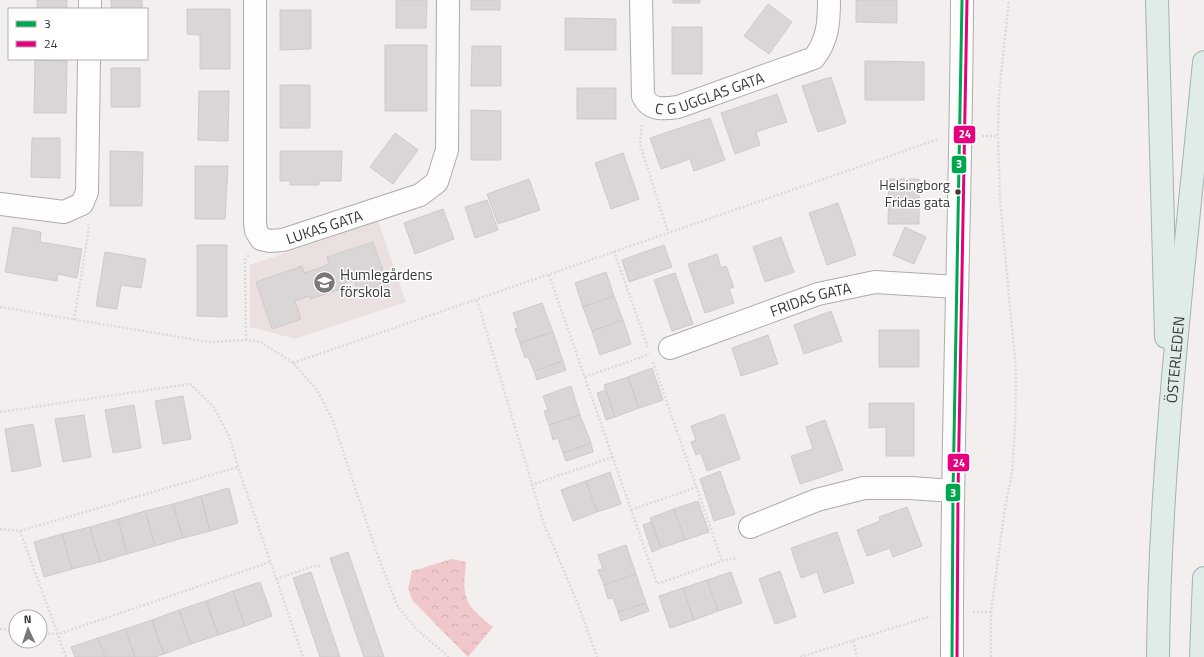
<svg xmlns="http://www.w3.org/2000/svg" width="1204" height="657" viewBox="0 0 1204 657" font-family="'Titillium Web',sans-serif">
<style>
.built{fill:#ebe0e0}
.park{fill:url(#park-crowns)}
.building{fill:#dad6d6;stroke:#cecaca}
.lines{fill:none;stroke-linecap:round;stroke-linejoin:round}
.minor-casing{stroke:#afabab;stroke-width:24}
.primary-casing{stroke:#a3b3af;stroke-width:24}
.path{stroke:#dadada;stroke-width:2.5;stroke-dasharray:2 2;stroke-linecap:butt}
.minor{stroke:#fdfdfd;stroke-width:22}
.primary{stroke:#e0ece9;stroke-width:22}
.bus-1-casing{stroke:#fff;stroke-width:6}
.bus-2-casing{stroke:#fff;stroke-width:6}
.bus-1{stroke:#00a650;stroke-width:3}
.bus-2{stroke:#e5007d;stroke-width:3}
.bus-dot{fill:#3a3737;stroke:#fff;stroke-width:1.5}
.labels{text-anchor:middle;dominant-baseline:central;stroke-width:3;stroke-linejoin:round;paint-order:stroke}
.bus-label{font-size:14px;fill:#3a3737;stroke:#fff;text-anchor:end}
.street-label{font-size:15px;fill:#3a3737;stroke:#fff}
.poi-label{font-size:15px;fill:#3a3737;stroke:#fff;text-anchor:start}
.line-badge{stroke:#fff;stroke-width:1.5}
.badge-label{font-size:11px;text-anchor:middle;font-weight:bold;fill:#fff}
</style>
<defs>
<pattern id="park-crowns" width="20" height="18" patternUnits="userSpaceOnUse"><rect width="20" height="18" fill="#f0c7ca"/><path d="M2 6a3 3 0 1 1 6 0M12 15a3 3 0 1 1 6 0" fill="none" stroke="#cfacae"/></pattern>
</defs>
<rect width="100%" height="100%" fill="#f4efef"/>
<path class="built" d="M378,221L406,302L295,339L250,327V265Z"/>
<path class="park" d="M452,559L466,562C462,599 464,604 493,627L468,657L413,601L408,589L412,571Z"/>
<path class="building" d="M37,0H67V9H37Z
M111,0H142V9H111Z
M396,0H427L426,28H396Z
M471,0H500V10H471Z
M673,0H700V3H673Z
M856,0H897V23L856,22Z
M768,4L792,22L769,54L744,36Z
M187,9H230V69H200V35L187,34Z
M280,10H311V49L280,50Z
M565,18L616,19V50H565Z
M672,27H702V74H672Z
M385,45H427V111H385Z
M472,46H501V86H471Z
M35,60L67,61L66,113H34Z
M865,61L924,62V100H865Z
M111,68H140V107H111Z
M831,77L846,123L818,132L802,86Z
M280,85H310V128H280Z
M577,88H616V119H577Z
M199,91H229L228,141L198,140Z
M777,94L787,122L756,132L760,145L735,154L721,113Z
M471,110L501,111V160H471Z
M710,118L725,160L694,171L690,159L661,169L650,138Z
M395,133L418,150L393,184L370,167Z
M32,138H60V178L31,177Z
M110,151L143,152L142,206H110Z
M280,151H342L341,181H319V185H290V181H280Z
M623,153L639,199L611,209L595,163Z
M195,166H228L225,219H195Z
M529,179L540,210L498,224L487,194Z
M889,179H919V224H888Z
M487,200L498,230L475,238L465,207Z
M838,203L856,255L827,265L809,213Z
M443,209L454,239L415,254L404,223Z
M13,227L41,232L40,242L82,249L77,278L58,274L57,281L5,272Z
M905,227L926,237L914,264L893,255Z
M781,237L794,272L765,282L753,247Z
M373,242L389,288L360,298L354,280L339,285L341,289L325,294L317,269L329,264L327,257Z
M197,245H227V317L197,316Z
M664,245L672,267L629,282L622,260Z
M105,252L146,259L141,288L121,285L117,309L96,306Z
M717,254L721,268L726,266L734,287L729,289L734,303L705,313L688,264Z
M302,266L304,273L317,269L325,294L311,299L309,296L295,301L301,319L272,329L256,282Z
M606,272L614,296L583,307L575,283Z
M675,273L693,324L672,331L654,280Z
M614,296L623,320L592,331L583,307Z
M542,303L553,332L520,343L515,329L518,328L513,313Z
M831,311L842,341L804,354L794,325Z
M623,320L631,344L600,355L592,331Z
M879,330H919V367H879Z
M553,332L563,361L534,371L528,357L525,358L520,343Z
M768,335L778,364L741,376L732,348Z
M563,361L566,370L537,380L534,371Z
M652,368L663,400L639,408L628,377Z
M628,377L639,408L615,417L604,385Z
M571,386L580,415L549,425L544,411L548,410L543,396Z
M606,390L615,417L606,420L597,393Z
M183,396L191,439L163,444L155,401Z
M869,403H914V456H886V427L869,428Z
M134,405L141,448L113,453L105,410Z
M724,414L740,459L707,471L701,453L696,455L691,442L696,440L691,426Z
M84,415L91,457L63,462L55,419Z
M580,415L591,443L563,453L558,438L553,440L549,425Z
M825,420L843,470L800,484L791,456L813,449L806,427Z
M33,424L41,466L12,472L5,429Z
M591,443L593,452L566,461L563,453Z
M720,471L735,514L714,521L700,479Z
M610,472L621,504L597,512L586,481Z
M586,481L597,512L573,521L561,490Z
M229,488L238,523L210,531L201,496Z
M201,496L210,531L183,538L173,504Z
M698,501L709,532L685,540L674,509Z
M173,504L183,538L155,546L145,511Z
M907,507L922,546L893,557L890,548L867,556L857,530L880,521L879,517Z
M674,509L685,540L661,548L650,518Z
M145,511L155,546L127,554L118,519Z
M118,519L127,554L100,562L90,527Z
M652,522L661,548L652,552L643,525Z
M90,527L100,562L72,569L62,534Z
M837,532L854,583L824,593L817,572L801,578L791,548Z
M62,534L72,569L44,577L34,542Z
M626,545L636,574L604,585L598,570L603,569L598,555Z
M348,552L384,657H364L330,558Z
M780,571L796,617L775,624L759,579Z
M311,572L340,657H320L293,578Z
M731,572L742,603L718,611L707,580Z
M636,574L646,603L618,612L613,598L608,599L604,585Z
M707,580L718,611L694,620L683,588Z
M260,582L272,616L245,626L233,591Z
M683,588L694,620L670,628L659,596Z
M233,591L245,626L218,635L206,601Z
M206,601L218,635L191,644L179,610Z
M646,603L649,611L621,621L618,612Z
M179,610L191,644L164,654L152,620Z
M152,620L164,654L155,657H135L125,629Z
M125,629L135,657H105L98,638Z
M98,638L105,657H75L71,647Z"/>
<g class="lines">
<defs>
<g id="minor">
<path id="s1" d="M255,0V222L256,231L261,239L270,241L283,240L420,195L437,182L447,150L448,0"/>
<path id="s2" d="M641,0L643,96C650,111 664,109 678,107L814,58C828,40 829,22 829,0"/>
<path d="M90,9V0"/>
<path d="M0,204L64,212L82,204L87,192L89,59"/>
<path id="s3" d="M670,348L818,294L875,282L957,287"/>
<path d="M750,527L817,500L864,488H910L953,491"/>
<path d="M952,657C951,438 961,219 962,0"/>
</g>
<g id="primary">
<path d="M1157,0L1166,337"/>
<path id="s4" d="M1158,657C1160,458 1185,260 1204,62"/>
<path d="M1201,657L1204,578"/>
</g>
</defs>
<use href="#minor" class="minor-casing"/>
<use href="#primary" class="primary-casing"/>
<path class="path" d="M642,125L640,144L668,232
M982,136H998
M614,251L648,348
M549,275L657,584L722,561L738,558
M477,300L544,524L578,604L597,657
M0,307L209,342L246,340L261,342L293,363L317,390L333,421L376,551L397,605L416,629L449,657
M74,320L89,228L88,224
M246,340L245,260L249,255
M653,362L722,561
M293,363L939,139
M585,377L650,354
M0,412L190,384L213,406L230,438L238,467L303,657
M531,485L613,457
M631,510L697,487
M0,529L20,531L238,467
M20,531L66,657
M276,579L314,566H322
M973,612H991
M0,629L16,630
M40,633L59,634L270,562
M853,641L857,657
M800,657L931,616
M991,657V612L1004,514L1012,473L1015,427L1016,371L1000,200L998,136L999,94L1009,0"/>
<use href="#minor" class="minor"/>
<use href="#primary" class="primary"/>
<defs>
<path id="bus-1" d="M952,657L953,493L962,0"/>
<path id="bus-2" d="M957,657L958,493L967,0"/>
</defs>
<use href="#bus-1" class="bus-1-casing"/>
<use href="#bus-2" class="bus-2-casing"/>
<use href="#bus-1" class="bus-1"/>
<use href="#bus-2" class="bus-2"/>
</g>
<defs>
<symbol id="school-disc" viewBox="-11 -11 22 22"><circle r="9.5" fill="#7b7777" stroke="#fff"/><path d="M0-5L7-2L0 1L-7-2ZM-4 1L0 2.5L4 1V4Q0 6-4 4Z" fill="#fff"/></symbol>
</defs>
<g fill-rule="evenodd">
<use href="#school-disc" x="312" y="270" width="25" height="25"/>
</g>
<circle class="bus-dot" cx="958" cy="192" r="3.5"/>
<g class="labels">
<g class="bus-label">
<text x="950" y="184">Helsingborg<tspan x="950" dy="17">Fridas gata</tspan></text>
</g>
<g class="street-label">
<text stroke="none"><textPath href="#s2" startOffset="170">C G UGGLAS GATA</textPath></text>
<text stroke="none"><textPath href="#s1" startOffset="306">LUKAS GATA</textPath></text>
<text stroke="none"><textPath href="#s3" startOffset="149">FRIDAS GATA</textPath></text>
<text stroke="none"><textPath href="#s4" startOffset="298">ÖSTERLEDEN</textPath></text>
</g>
<g class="poi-label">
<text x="340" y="274">Humlegårdens<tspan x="340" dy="17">förskola</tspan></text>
</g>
</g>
<g class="line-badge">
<rect x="953" y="125" width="23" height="19" rx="4" fill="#e5007d"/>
<rect x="951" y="155" width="16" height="19" rx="4" fill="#00a650"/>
<rect x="947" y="453" width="23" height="19" rx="4" fill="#e5007d"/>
<rect x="945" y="483" width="16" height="19" rx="4" fill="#00a650"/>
</g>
<g class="badge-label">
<text x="965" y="138">24</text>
<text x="959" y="168">3</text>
<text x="959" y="467">24</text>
<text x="953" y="497">3</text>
</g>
<rect x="8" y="8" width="140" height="52" fill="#ffffff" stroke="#b0afaf"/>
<rect x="16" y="21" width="20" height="6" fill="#00a650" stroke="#b0afaf"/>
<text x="44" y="28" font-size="12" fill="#3a3737">3</text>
<rect x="16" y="41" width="20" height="6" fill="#e5007d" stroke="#b0afaf"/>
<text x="44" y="48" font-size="12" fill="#3a3737">24</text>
<g transform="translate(28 629) rotate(357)"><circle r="19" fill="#ffffff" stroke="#b0afaf"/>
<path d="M0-3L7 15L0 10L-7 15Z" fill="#7b7777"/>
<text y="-6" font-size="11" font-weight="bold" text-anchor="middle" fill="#3a3737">N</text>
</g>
</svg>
